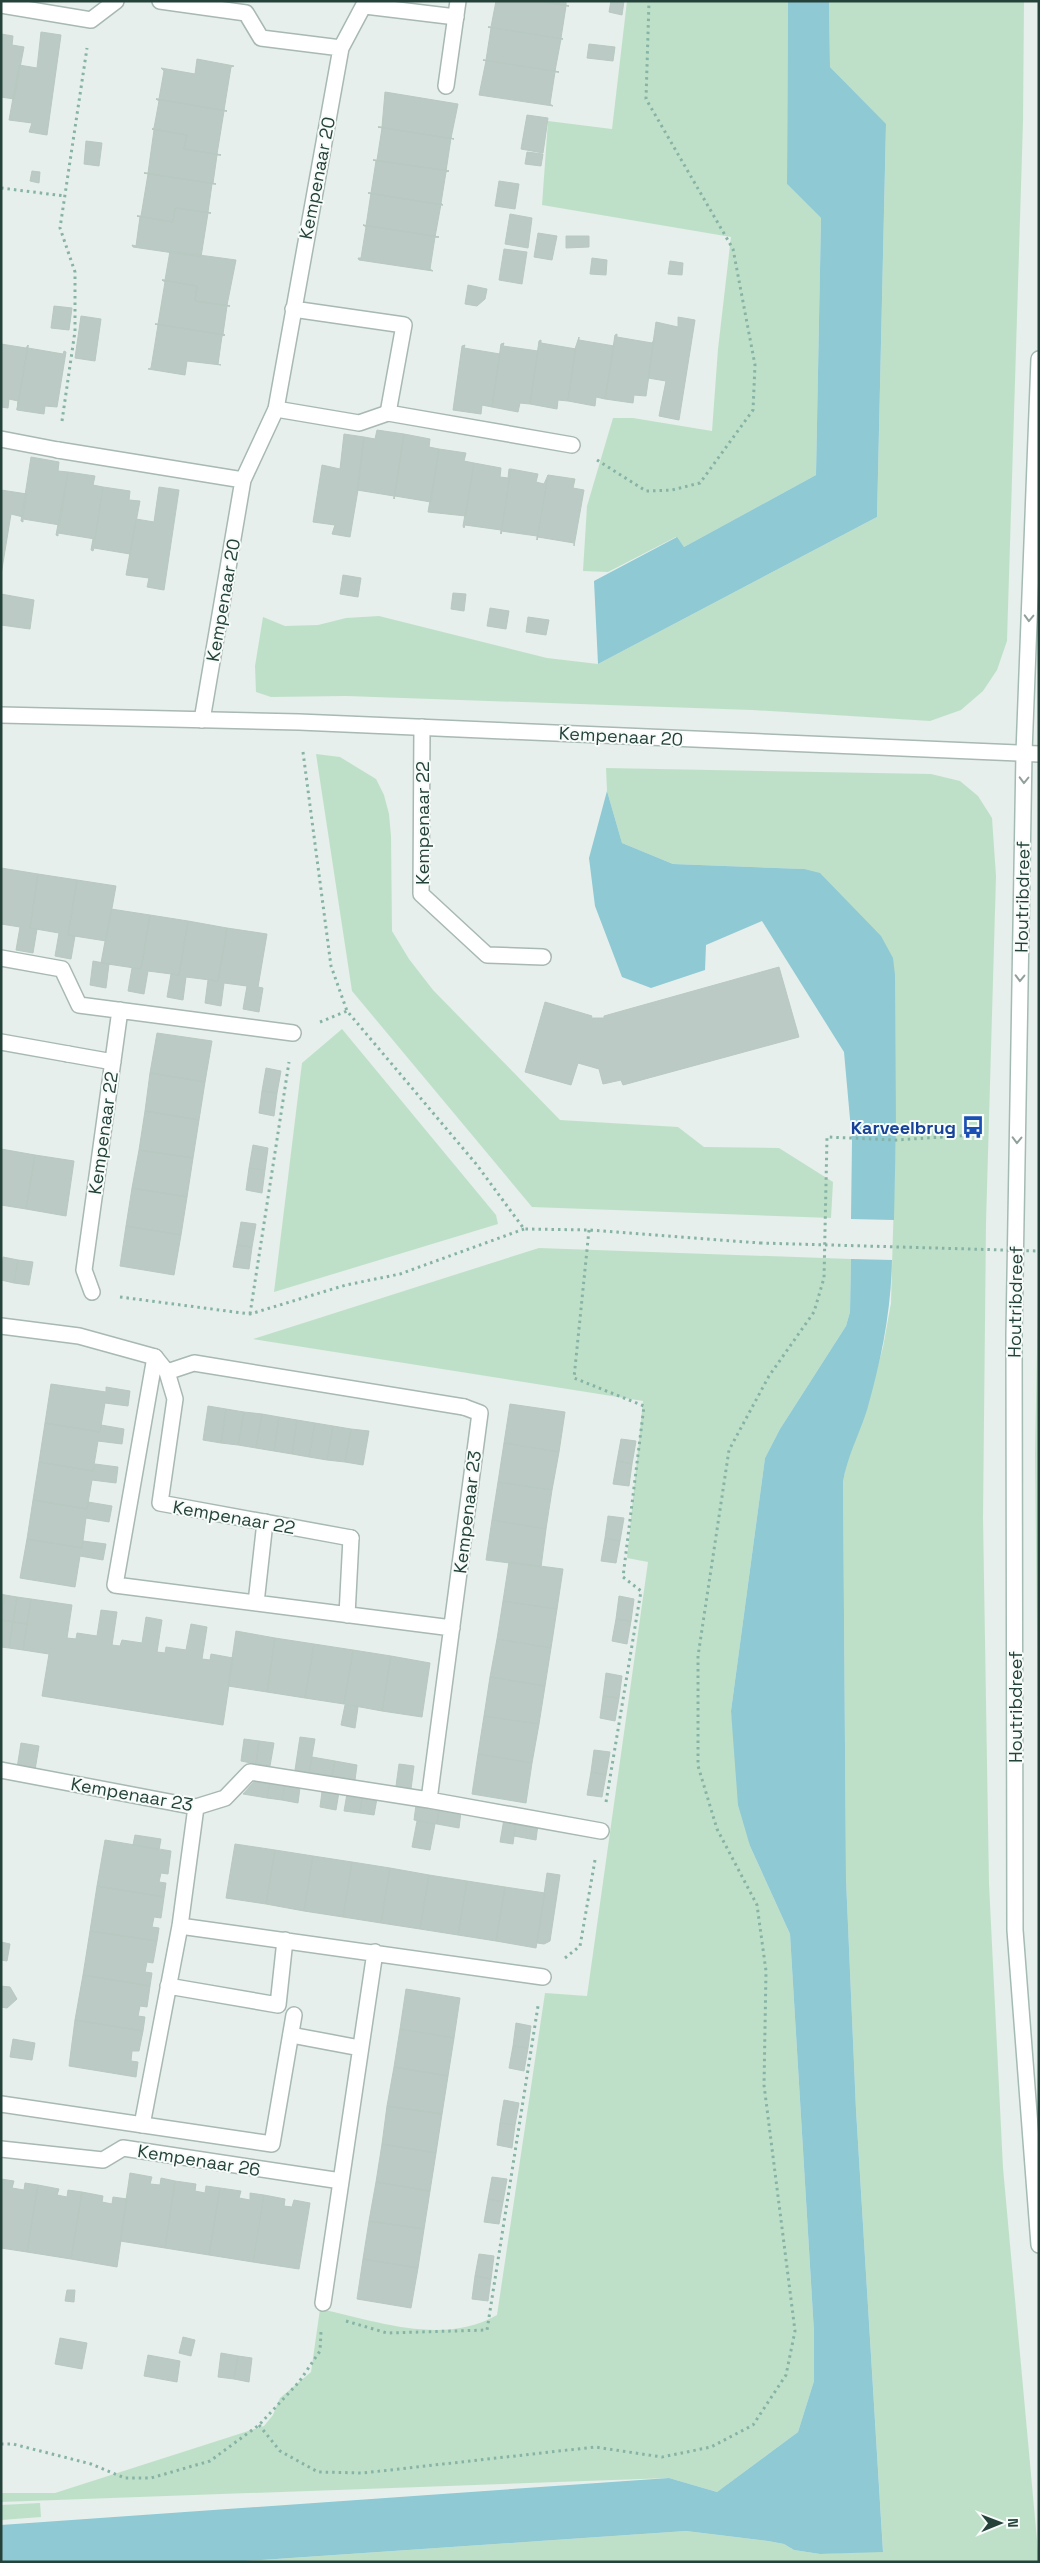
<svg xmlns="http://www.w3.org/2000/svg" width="1040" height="2563" viewBox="0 0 1040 2563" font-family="'Space Grotesk',sans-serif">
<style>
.green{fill:#bfe0c8}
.water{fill:#8ec9d4}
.building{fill:#bbcac4;stroke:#b8c9c2}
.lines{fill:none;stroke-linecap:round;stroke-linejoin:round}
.pedestrian-casing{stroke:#a8b8b2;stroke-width:18}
.minor-casing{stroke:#a8b8b2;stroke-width:18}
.tertiary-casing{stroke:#a8b8b2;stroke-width:18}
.secondary-casing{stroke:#a4bbb3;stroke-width:18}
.path{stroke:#86b3a5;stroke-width:3;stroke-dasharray:2.5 4;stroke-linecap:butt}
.pedestrian{stroke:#fff;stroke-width:15}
.minor{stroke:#fff;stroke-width:15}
.tertiary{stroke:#fff;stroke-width:15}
.secondary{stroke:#fff;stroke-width:15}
.path-bridge{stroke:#86b3a5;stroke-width:3;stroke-dasharray:2.5 4;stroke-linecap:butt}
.oneway{stroke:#92a09c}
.labels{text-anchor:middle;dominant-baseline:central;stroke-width:4;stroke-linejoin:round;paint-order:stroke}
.street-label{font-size:18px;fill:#24423a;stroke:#f7fbf9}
.transit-label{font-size:18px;font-weight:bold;fill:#164399;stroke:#f7fbf9;text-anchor:end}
</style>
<rect width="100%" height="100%" fill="#e6efeb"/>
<path class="green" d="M627,1H788L787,184L821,218L816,475L684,547L676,537L608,572L583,571L587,506L613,418H633L712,431L718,349L731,237L542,205L548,121L612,129Z
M829,1H1024L1023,122L1007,641L997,670L983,691L961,710L930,721L752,710L346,696L271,697L256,692L255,666L263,617L285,626L318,625L346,618L379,616L547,658L598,664L877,517L886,125L830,67Z
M316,754L340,757L376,779L384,795L389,814L391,836L392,931L409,959L433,990L560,1120L678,1127L704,1147L779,1148L833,1182L831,1218L532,1207L352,991Z
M606,768L931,774L960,781L978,796L992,818L996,876L986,1223L983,1518L989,1884L1003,2168L1039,2562H232L686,2531L768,2541L784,2544L794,2550L820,2554L883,2551L856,2110L846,1879L843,1482L846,1465L866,1411L883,1347L891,1303L896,1125L804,869L673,864L622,843L607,791Z
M342,1029L496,1215L498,1224L274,1292L302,1063Z
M1039,1243V1807L1035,1455Z
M539,1248L851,1259L850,1312L846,1326L780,1429L765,1458L731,1711L750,1846L790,1934L814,2332V2381L798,2432L717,2492L669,2478L1,2502V2493H55L264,2426L273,2415L280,2398L311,2372L320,2309C376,2321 444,2346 497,2315L545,1993L587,1996L648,1562L627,1558L643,1401L253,1339Z
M40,2503L41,2517L1,2520V2505Z"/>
<path class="water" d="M788,1H829L830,67L886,124L877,517L598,664L594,581L677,537L684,547L816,475L821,218L787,184Z
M607,791L622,843L673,864L804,869L820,873L881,936L893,958L895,975L896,1125L894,1220L851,1219L852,1141L844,1052L762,921L706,945L705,970L651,988L622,977L595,906L589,858Z
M851,1259L892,1260C891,1312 881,1361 867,1410C859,1435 847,1457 843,1482L846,1879L856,2110L883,2552L820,2554L794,2550L784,2544L768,2541L686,2531L232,2562H1V2525L669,2478L717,2492L798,2432L814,2381V2332L790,1934L750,1846L738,1805L731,1711L765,1458L780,1429L846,1326L850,1312Z"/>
<path class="building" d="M496,1H539L569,6H566L561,38L563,39L488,27H491Z
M539,1H566V5L569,6Z
M611,1H624L622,15L609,12Z
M488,27L563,39H561L555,71L559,72L483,60H486L491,28Z
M41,32L61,35L47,135L29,132L32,123L9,120L19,65L37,68Z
M1,34L13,36L12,45L24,47L14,99L1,97Z
M589,44L615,47L613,61L587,58Z
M197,59L234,66L231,67L224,110L227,111L156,99H159L164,71L161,68L195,74Z
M483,60L559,72H555L550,104L553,106L479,95L486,61Z
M385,92L458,104L451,138L454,139L378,127H382Z
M156,99L227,111H224L217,154L221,155L184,149L187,135L152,129L154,128L159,101Z
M527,115L548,118L543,153L521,149Z
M378,127L454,139L451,138L446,171H449L373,160H377L382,128Z
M152,129L187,135L184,149L221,155H217L213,183L216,184L144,173H148L154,130Z
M86,141L102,143L99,166L84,164Z
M527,152L543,154L541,166L525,164Z
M373,160L449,171L446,172L441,203L443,205L368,193H371L376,161Z
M32,171L40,172L39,183L30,181Z
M144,173L216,184H212L208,212L211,213L175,208L173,222L137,216H141L148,174Z
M499,181L519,184L515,209L495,206Z
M368,193L443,205L441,204L435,237H439L363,225L366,226L371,193Z
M175,208L211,213H208L201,257L133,247L132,245L136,246L140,217L137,216L173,222Z
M510,214L532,218L528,248L505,244Z
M363,225L439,237H435L430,269L433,271L359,260L358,258H361L366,227Z
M538,233L557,236L552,260L534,257Z
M566,236H589V247L566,248Z
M504,249L527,252L522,284L499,280Z
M170,251L236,260L227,305L230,306L195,301L197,286L162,280H165Z
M592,258L607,260L606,275L590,274Z
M670,261L683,263L682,275L668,274Z
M162,280L197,286L195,301L230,306H227L223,334L225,335L155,324H158L165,282Z
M468,285L487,289L485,299L477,306L465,304Z
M54,306L72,308L69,330L51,328Z
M81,316L101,319L95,361L75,358Z
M678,317L695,320L679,420L659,416L666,381L648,378L656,322L678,327Z
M155,324L225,335L222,336L218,364L221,365L187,361L185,375L148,369L151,368L158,325Z
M617,334V337L652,343L654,340L646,396L634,395L633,403L605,399L615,335Z
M579,337V340L614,346L605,399L596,397L595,406L568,401L575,349Z
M541,340V343L576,349L568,401L558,400L557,409L530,404L539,341Z
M504,343L503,346L538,351L530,404L520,403L518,412L492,407L501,344Z
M1,344L26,348L28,345L17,410L18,401L9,399L8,408L1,407Z
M28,345V348L63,354L64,351L66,352L57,407L45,406L44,414L17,410Z
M465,345L464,348L500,354L492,407L482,405L481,414L453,410L462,346Z
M377,430L404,434L394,499V496L357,490L364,437L375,439Z
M344,434L364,437L358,490L350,537L332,534L335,525L313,522L322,465L340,469Z
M404,434L430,439L429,447L439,449L431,502L395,496L394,499Z
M439,449L466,453L464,461L474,463L466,516L428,512Z
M31,457L59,462L58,471L68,472L60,525L23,519V522L21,521Z
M474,463L501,468L500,477L508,478L509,469H511L501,534V530L465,525L464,528L463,526Z
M511,469L538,474L536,482L544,484L548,475L537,540V536L501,531V534Z
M68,472L95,476L93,485L103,487L95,539L58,533V536L56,535Z
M548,475L575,479L573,488L584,490L574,546V543L538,537L537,540Z
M103,487L130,491L129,500L140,501L130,554L94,548L93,551L91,550L93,539H95Z
M159,487L179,490L164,590L147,587L149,578L126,575L136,519L154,522Z
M1,490L27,494L23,517L11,514L1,575Z
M343,575L361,578L358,597L340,594Z
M453,593L466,594L464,611L451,609Z
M1,594L34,600L30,629L1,625Z
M490,608L509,611L506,629L487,626Z
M528,617L549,620L546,635L526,632Z
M1,868L38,874L30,928L37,929L33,953L16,950L20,927L1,924Z
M38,874L77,880L68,935L75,936L71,959L55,956L59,933L30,928Z
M77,880L116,886L106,941L68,935Z
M111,909L150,915L141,969L101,963Z
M150,915L188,921L179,975L148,971L144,994L128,991L132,968L141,969Z
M188,921L227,928L218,981L186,977L183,1000L167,997L171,974L179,975Z
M227,928L267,934L258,987L263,988L259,1012L243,1009L247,986L224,983L221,1006L205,1003L208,980L218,981Z
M93,961L109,964L106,988L90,985Z
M779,967L799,1037L623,1085L621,1080L603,1084L599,1069L578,1063L571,1085L525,1072L545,1002L592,1016L591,1018H604V1016Z
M157,1033L212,1041L205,1082L150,1073Z
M266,1068L281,1071L277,1093L262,1091Z
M150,1073L205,1082L199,1120L145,1111Z
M262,1091L277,1093L274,1116L259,1113Z
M145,1111L199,1120L193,1158L139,1150Z
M253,1145L268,1148L265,1170L249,1168Z
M1,1149L35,1155L26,1209L1,1205Z
M139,1150L193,1158L187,1197L132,1188Z
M35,1155L74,1161L66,1216L26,1209Z
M249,1168L265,1170L262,1193L246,1190Z
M132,1188L187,1197L181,1235L126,1226Z
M241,1222L256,1224L252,1247L237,1245Z
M126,1226L181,1235L174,1275L120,1266Z
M237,1245L252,1247L249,1269L233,1267Z
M3,1257L18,1260L14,1283L1,1280Z
M18,1260L33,1262L29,1285L14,1283Z
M51,1384L106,1392V1387L130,1391L128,1406L105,1403L100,1432L45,1423Z
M510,1404L565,1412L559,1452L504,1443Z
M208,1406L226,1409L221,1443L203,1440Z
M226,1409L244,1412L238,1445L221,1443Z
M244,1412L262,1414L256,1448L238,1445Z
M262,1414L279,1417L274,1451L256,1448Z
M279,1417L297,1420L292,1454L274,1451Z
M297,1420L315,1423L309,1457L292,1454Z
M45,1423L100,1432L101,1425L124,1429L122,1444L98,1441L93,1471L39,1462Z
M315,1423L333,1426L327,1460L309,1457Z
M333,1426L351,1429L345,1462L327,1460Z
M351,1429L369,1431L363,1465L345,1462Z
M621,1439L636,1441L632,1464L617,1461Z
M504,1443L559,1452L552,1490L498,1482Z
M617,1461L632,1464L629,1486L613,1484Z
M39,1462L93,1471L95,1464L118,1467L116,1483L92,1480L87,1509L33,1500Z
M498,1482L552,1490L546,1529L492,1520Z
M33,1500L87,1509L88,1502L112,1506L109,1522L86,1518L82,1548L27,1539Z
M608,1516L624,1518L620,1541L605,1538Z
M492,1520L546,1529L541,1567L486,1560Z
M605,1538L620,1541L616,1563L601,1561Z
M27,1539L82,1548L83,1541L106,1544L103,1560L80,1556L75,1587L20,1578Z
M509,1562L563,1569L557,1609L503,1601Z
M1,1594L5,1595L1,1620Z
M5,1595L17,1597L13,1622L1,1620Z
M619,1596L634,1599L631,1621L616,1619Z
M17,1597L31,1599L27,1624L13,1622Z
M31,1599L72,1605L67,1638L76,1639L77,1633L97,1636L101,1610L117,1612L112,1645L120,1646L122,1640L142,1643L146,1617L162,1620L157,1652L165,1653L166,1647L186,1650L191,1624L207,1627L202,1659L210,1660L211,1654L233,1658L223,1725L42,1696L49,1654L23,1650Z
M503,1601L557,1609L551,1648L497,1639Z
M616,1619L631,1621L627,1644L612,1641Z
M1,1620L13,1622L9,1648L1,1647Z
M13,1622L27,1624L23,1650L9,1648Z
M236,1631L275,1638L267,1692L228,1686Z
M275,1638L314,1644L305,1698L267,1692Z
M497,1639L551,1648L545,1686L490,1677Z
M314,1644L353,1650L344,1704L305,1698Z
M353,1650L391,1656L382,1711L344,1704Z
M391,1656L430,1663L422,1717L382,1711Z
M606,1673L622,1676L619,1698L603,1696Z
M490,1677L545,1686L539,1724L484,1716Z
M603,1696L619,1698L615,1721L600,1718Z
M345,1705L358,1707L355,1728L341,1725Z
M484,1716L539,1724L532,1763L478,1754Z
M300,1737L315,1739L309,1773L295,1770Z
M244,1739L259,1741L256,1764L241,1761Z
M259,1741L274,1743L270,1766L256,1764Z
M21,1743L39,1746L35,1770L17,1768Z
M594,1750L610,1752L606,1775L591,1772Z
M478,1754L532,1763L526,1803L472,1794Z
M312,1757L335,1761L332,1776L309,1773Z
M335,1761L357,1765L355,1780L332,1776Z
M399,1764L414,1766L411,1789L396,1786Z
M591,1772L606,1775L602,1797L587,1795Z
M261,1774L271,1776L267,1798L243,1794Z
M271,1776L286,1778L282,1800L267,1798Z
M286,1778L301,1780L298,1803L282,1800Z
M323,1784L340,1786L336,1810L320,1807Z
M348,1788L363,1790L360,1813L344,1811Z
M363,1790L378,1793L374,1815L360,1813Z
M416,1805L439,1809L437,1824L414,1820Z
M439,1809L461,1812L459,1828L437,1824Z
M504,1819L516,1821L513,1844L500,1842Z
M417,1821L435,1824L430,1850L412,1847Z
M516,1821L538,1824L536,1840L514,1836Z
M135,1835L161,1839L159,1850L133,1845Z
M105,1840L171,1851L168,1874L161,1873L159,1882L166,1883L164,1897L97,1886Z
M235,1844L275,1850L266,1904L226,1898Z
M275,1850L313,1856L304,1911L266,1904Z
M313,1856L352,1862L343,1917L304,1911Z
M352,1862L390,1868L381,1923L343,1917Z
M390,1868L429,1875L420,1929L381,1923Z
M547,1873L560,1875L550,1941L544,1944L537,1943Z
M429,1875L467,1881L458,1935L420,1929Z
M467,1881L505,1887L496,1941L458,1935Z
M97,1886L164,1897L161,1918L154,1917L152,1927L159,1928L157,1941L90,1931Z
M505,1887L545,1893L536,1948L496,1941Z
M90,1931L157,1941L153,1963L147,1962L145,1972L152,1973L150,1986L83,1975Z
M1,1942L10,1944L7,1961L1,1960Z
M83,1975L150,1986L147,2007L140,2006L138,2016L145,2017L143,2031L75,2020Z
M1,1986L10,1987L17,1999L7,2008L1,2007Z
M406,1989L460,1998L454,2038L400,2029Z
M75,2020L143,2031L139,2051H132L131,2061L138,2062L136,2077L69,2066Z
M516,2023L531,2026L528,2048L513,2046Z
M400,2029L454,2038L448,2076L394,2067Z
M13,2039L35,2043L32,2060L10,2057Z
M513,2046L528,2048L524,2071L509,2068Z
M394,2067L448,2076L442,2114L387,2106Z
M504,2100L519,2103L515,2125L500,2123Z
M387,2106L442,2114L436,2153L382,2144Z
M500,2123L515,2125L512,2148L497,2145Z
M382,2144L436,2153L430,2191L376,2182Z
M130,2173L152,2177L150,2184L160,2185L161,2178L175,2181L165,2248L120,2241Z
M492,2177L507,2179L503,2202L488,2199Z
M1,2179L14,2181L12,2188L24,2190L25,2183L38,2185L27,2252L1,2248Z
M175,2181L196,2184L195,2191L205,2193L206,2186L220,2188L209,2255L165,2248Z
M376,2182L430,2191L424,2229L369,2221Z
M38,2185L59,2189L57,2195L67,2197L68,2190L82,2192L71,2259L27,2252Z
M220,2188L241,2191L239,2198L250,2200V2193L264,2195L253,2262L209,2255Z
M82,2192L103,2196L102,2202L112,2204L113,2197L127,2199L117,2267L71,2259Z
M264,2195L285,2199L284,2206L292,2207L294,2200L310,2203L299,2269L253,2262Z
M488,2199L503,2202L499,2224L484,2222Z
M369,2221L424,2229L418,2268L363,2259Z
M479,2254L494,2256L491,2279L475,2276Z
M363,2259L418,2268L411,2308L357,2299Z
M475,2276L491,2279L488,2301L472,2299Z
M67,2290H75L74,2302L65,2301Z
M183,2337L195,2340L191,2356L179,2353Z
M60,2338L87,2343L82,2369L55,2364Z
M221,2353L238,2356L234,2379L218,2377Z
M148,2355L180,2361L177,2382L144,2376Z
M238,2356L252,2358L249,2382L234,2379Z"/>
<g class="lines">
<defs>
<path id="pedestrian" d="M1,5L91,20L116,1
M446,86L458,1
M276,409L359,423L388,413L572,445
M1,439L58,450
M1,958L62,969L79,1005L293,1033
M68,1054L113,1062
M92,1292L84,1270L120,1010
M155,1357L115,1585L452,1628
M256,1603L265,1522
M347,1615L351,1538
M1,1770L196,1807L225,1798L250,1772L429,1800L601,1831
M429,1800L480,1413L464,1407
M180,1926L543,1977
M168,1986L278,2005L285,1940
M291,2035L360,2048
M142,2125L180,1926L196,1807
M1,2149L103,2160L123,2148L341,2181
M323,2303L375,1952"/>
<path id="minor" d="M160,1L246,13L261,38L341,48
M365,6L456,17
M293,309L404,325L388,413
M58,450L243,480
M202,720L243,480L276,409L341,48L366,1
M422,727L421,894L487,955L543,957
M1,1042L68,1054
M1,1326L79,1336L155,1357L167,1372L175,1399L160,1503L351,1538
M167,1372L194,1363L464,1407
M1,2104L272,2144L294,2015"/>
<path id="tertiary" d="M1,715L299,722L1039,754"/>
<path id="secondary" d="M1039,359L1024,753L1014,1335L1015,1930L1039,2245"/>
</defs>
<use href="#pedestrian" class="pedestrian-casing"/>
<use href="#minor" class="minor-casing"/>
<use href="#tertiary" class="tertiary-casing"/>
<use href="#secondary" class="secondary-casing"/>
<path class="path" d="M1,188L65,196
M62,421L75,331V272L60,228L87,48
M597,460L646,491L672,490L700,483L753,410L755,365L733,249L646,99L649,1
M303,752L331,966L347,1011L477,1165L524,1229L589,1230L760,1243
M320,1022L347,1011
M589,1230L574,1378L644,1406L623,1577L641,1591L606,1802
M120,1297L250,1314L346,1285L400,1274L524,1229
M250,1314L289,1062
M565,1958L580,1946L595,1860
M346,2321L387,2333L487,2330L538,2006
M259,2425L280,2451L318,2472L363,2473L595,2447L662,2457L711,2447L753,2425L786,2375L795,2331L764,2085L766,1971L757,1905L717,1829L698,1766V1656L729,1450L769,1376L814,1312L824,1278L827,1137L896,1140L975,1135
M1,2444H13L91,2464L125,2478H151L210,2461L259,2425L299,2382L320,2351L321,2332"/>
<use href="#pedestrian" class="pedestrian"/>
<use href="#minor" class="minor"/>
<use href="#tertiary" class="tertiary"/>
<use href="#secondary" class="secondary"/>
<path class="path-bridge" d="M760,1243L1039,1251"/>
</g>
<defs><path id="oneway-chevron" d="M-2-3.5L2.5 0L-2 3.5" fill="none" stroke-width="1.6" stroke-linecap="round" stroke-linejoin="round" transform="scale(1.25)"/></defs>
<g class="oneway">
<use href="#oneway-chevron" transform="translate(1029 618) rotate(92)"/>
<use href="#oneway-chevron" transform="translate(1024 780) rotate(91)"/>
<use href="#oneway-chevron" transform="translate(1020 978) rotate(91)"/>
<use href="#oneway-chevron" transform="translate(1017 1140) rotate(91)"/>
</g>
<defs>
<symbol id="bus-bare" viewBox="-9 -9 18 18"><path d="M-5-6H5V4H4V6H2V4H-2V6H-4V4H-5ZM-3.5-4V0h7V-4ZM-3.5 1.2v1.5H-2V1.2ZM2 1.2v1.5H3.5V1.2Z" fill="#1a4fb4" stroke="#f7fbf9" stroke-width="2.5" paint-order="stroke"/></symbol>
</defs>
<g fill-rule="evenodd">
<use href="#bus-bare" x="957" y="1111" width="32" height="32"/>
</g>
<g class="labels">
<g class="street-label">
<text transform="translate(317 178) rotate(-79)">Kempenaar 20</text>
<text transform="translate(223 600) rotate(-80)">Kempenaar 20</text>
<text transform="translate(621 736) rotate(3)">Kempenaar 20</text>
<text transform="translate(422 823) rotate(-90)">Kempenaar 22</text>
<text transform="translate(1022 897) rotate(-89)">Houtribdreef</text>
<text transform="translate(103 1133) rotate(-82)">Kempenaar 22</text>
<text transform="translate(1015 1302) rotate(-89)">Houtribdreef</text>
<text transform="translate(467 1512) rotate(-83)">Kempenaar 23</text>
<text transform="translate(234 1517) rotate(10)">Kempenaar 22</text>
<text transform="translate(1015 1707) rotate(-90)">Houtribdreef</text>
<text transform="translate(132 1794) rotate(10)">Kempenaar 23</text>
<text transform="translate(199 2160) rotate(9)">Kempenaar 26</text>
</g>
<g class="transit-label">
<text x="956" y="1127">Karveelbrug</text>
</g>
</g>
<rect width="1040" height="2563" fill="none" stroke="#24423a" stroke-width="5"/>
<g transform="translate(1000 2523) rotate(89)" stroke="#f7fbf9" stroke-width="4" paint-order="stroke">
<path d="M0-4L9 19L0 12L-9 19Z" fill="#24423a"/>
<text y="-8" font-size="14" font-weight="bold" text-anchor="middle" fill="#24423a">N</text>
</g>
</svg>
